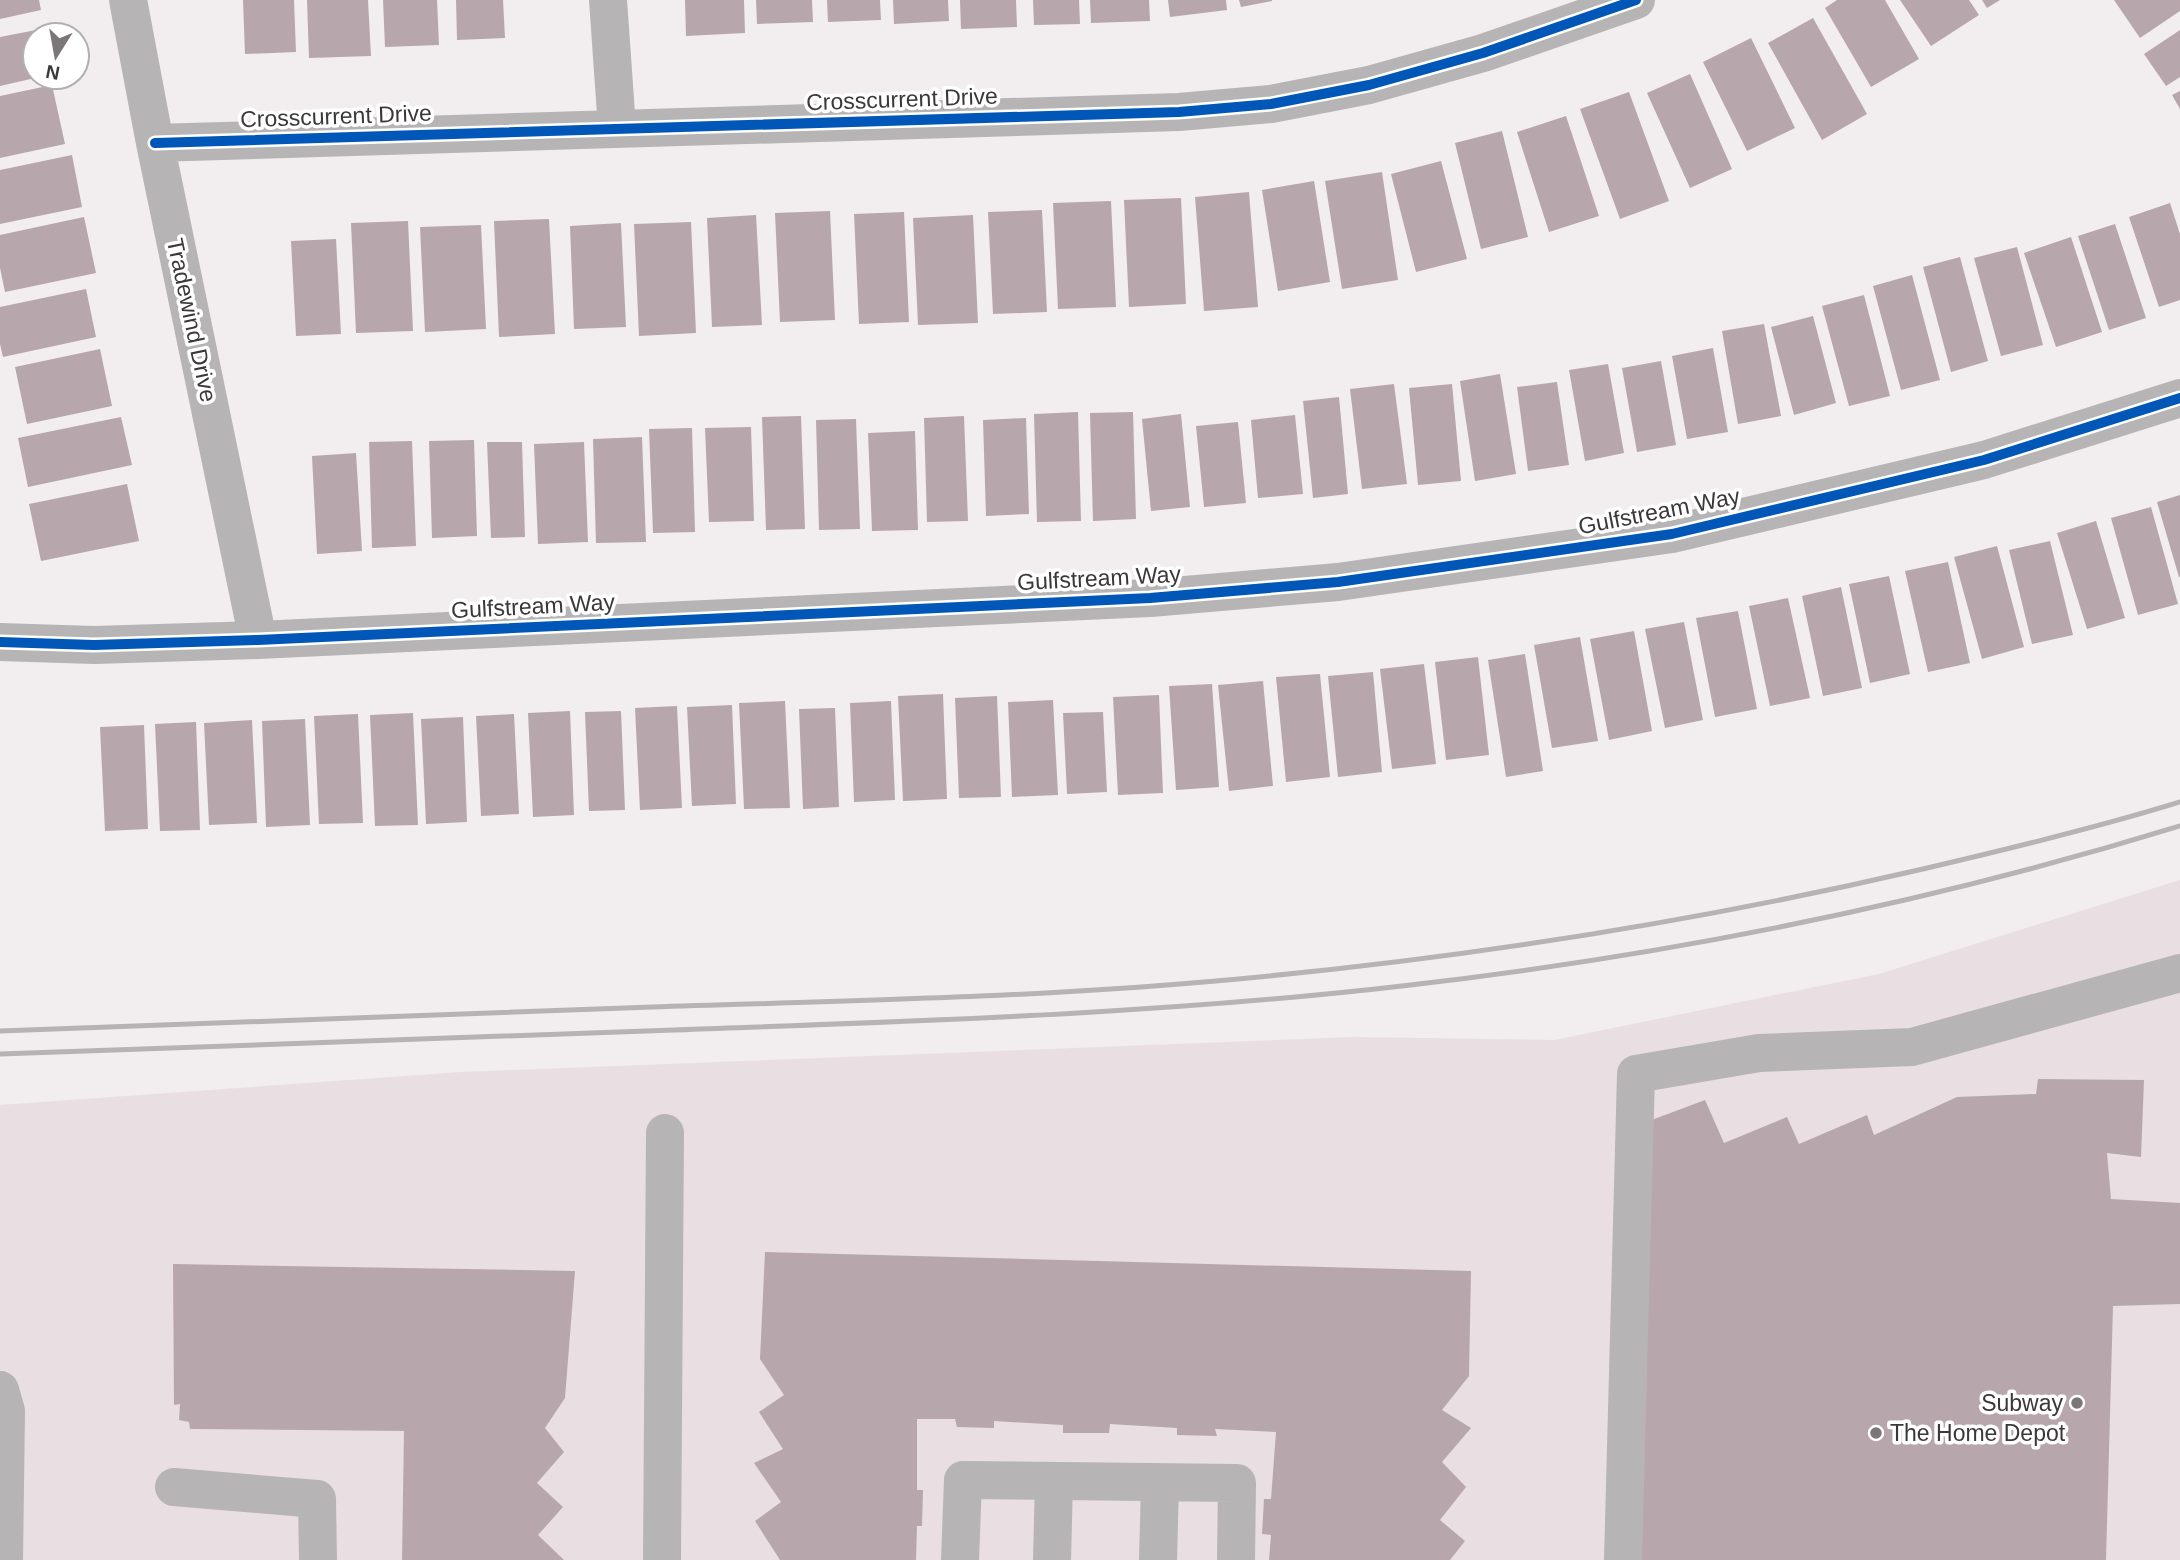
<svg xmlns="http://www.w3.org/2000/svg" width="2180" height="1560" viewBox="0 0 2180 1560" font-family="Helvetica,sans-serif">
<style>
.built{fill:#e9dee2}
.building{fill:#b7a7ad}
.lines{fill:none;stroke-linecap:round;stroke-linejoin:round}
.minor{stroke:#b6b4b4;stroke-width:38}
.rail{stroke:#b6b3b4;stroke-width:5}
.cycleway-casing{stroke:#fff;stroke-width:15}
.cycleway{stroke:#0057b8;stroke-width:10}
.poi-dot{fill:#7b7779;stroke:#fff;stroke-width:2.5}
.labels{text-anchor:middle;dominant-baseline:central;stroke-width:7;stroke-linejoin:round;paint-order:stroke}
.street-label{font-size:23px;fill:#3b3839;stroke:#fff}
.poi-label{font-size:23px;fill:#3b3839;stroke:#fff;text-anchor:end}
</style>
<rect width="100%" height="100%" fill="#f2edef"/>
<path class="built" d="M2180,880V1560H0V1105L462,1072L1353,1037L1554,1040L1879,974Z"/>
<path class="building" d="M0,0H39L41,10L0,19Z
M243,0H294L296,52L245,54Z
M307,0H368L371,56L309,58Z
M383,0H437L439,45L385,47Z
M456,0H503L505,38L457,40Z
M685,0H744L745,33L686,36Z
M756,0H812L813,22L757,24Z
M827,0H880L881,20L828,22Z
M893,0H948L949,21L894,24Z
M960,0H1016L1017,27L961,29Z
M1033,0H1079L1080,24L1034,25Z
M1090,0H1149L1150,21L1091,23Z
M1168,0H1226L1227,10L1170,17Z
M1239,0H1272V1L1241,7Z
M1837,0H1885L1919,59L1871,87L1825,8Z
M1900,0H1969L1979,15L1931,46Z
M1982,0H2000L1987,8Z
M2114,0H2180V11L2140,38Z
M1813,18L1867,114L1822,140L1768,43Z
M36,30L35,78L0,86V37Z
M2180,30V77L2166,86L2144,54Z
M1751,38L1795,128L1747,151L1703,62Z
M1690,74L1732,169L1690,188L1647,93Z
M52,85L65,144L0,158V96Z
M2180,91V109L2172,95Z
M1629,92L1669,201L1620,219L1580,109Z
M1566,116L1599,216L1549,232L1517,132Z
M1502,131L1528,237L1481,249L1455,143Z
M72,155L82,207L0,224V170Z
M1441,161L1467,259L1416,272L1391,174Z
M1382,172L1398,280L1342,289L1325,181Z
M1314,181L1330,282L1278,291L1262,190Z
M1249,192L1258,307L1204,311L1195,197Z
M1181,198L1186,304L1129,307L1124,200Z
M1111,201L1116,307L1058,309L1053,203Z
M2170,203L2180,234V300L2159,307L2129,217Z
M1042,210L1047,312L993,314L988,212Z
M830,211L835,320L780,322L775,213Z
M904,212L909,322L859,324L854,214Z
M756,215L762,325L712,327L707,218Z
M973,215L978,323L918,325L913,218Z
M84,217L96,273L5,292L0,268V235Z
M549,219L555,334L499,337L494,221Z
M408,221L413,331L356,333L351,223Z
M691,222L696,333L639,336L634,224Z
M621,223L626,327L574,329L570,226Z
M2115,224L2146,318L2109,330L2078,236Z
M481,225L486,329L425,332L420,227Z
M2071,237L2102,332L2056,347L2024,253Z
M336,239L341,334L296,336L291,241Z
M2017,247L2043,345L2001,356L1974,258Z
M1960,257L1988,361L1951,372L1923,267Z
M1912,275L1940,380L1901,390L1873,286Z
M86,289L96,337L3,357L0,344V307Z
M1864,295L1890,396L1849,406L1822,306Z
M1813,316L1836,403L1794,415L1771,327Z
M1764,324L1781,416L1738,424L1722,331Z
M1713,348L1728,432L1687,439L1672,356Z
M100,349L112,406L27,424L15,367Z
M1661,361L1676,445L1637,452L1622,368Z
M1608,364L1624,453L1585,461L1569,370Z
M1500,374L1516,474L1475,481L1460,381Z
M1557,382L1569,465L1528,471L1517,387Z
M1394,384L1407,484L1362,489L1350,389Z
M1452,384L1461,481L1418,485L1409,388Z
M1339,397L1348,494L1313,498L1303,401Z
M1078,412L1081,521L1037,522L1034,414Z
M1133,412L1136,519L1093,521L1090,413Z
M1181,414L1190,507L1151,511L1142,419Z
M1295,415L1303,494L1258,498L1251,420Z
M801,416L805,529L766,530L762,417Z
M964,416L968,521L927,522L924,418Z
M121,417L132,465L28,487L18,438Z
M1026,418L1029,514L986,516L983,420Z
M856,419L860,529L819,530L816,420Z
M1238,422L1246,503L1204,507L1196,426Z
M751,427L754,521L709,522L705,428Z
M692,428L695,532L653,533L649,429Z
M915,431L918,530L872,531L868,433Z
M642,437L646,542L596,543L593,439Z
M474,440L477,536L432,538L429,441Z
M412,441L416,546L372,548L369,442Z
M487,442H522L525,537L491,538Z
M584,442L588,542L538,544L534,444Z
M356,453L362,551L317,554L312,456Z
M127,484L139,541L41,561L29,504Z
M2180,495V577H2179L2157,502Z
M2151,507L2178,604L2138,615L2111,518Z
M2096,521L2125,618L2087,629L2057,533Z
M2050,541L2073,635L2032,644L2009,550Z
M1997,546L2024,647L1982,659L1954,557Z
M1948,562L1970,663L1928,672L1905,571Z
M1889,576L1910,674L1870,683L1849,584Z
M1841,587L1862,688L1823,696L1802,596Z
M1788,598L1810,698L1770,706L1749,606Z
M1738,611L1757,709L1715,717L1696,618Z
M1684,622L1703,720L1665,728L1645,629Z
M1634,631L1652,731L1609,740L1590,639Z
M1580,637L1598,741L1552,748L1534,645Z
M1525,654L1543,771L1506,777L1488,660Z
M1478,657L1489,755L1446,760L1435,662Z
M1424,664L1436,764L1392,769L1380,669Z
M1373,672L1382,772L1338,777L1328,676Z
M1320,674L1330,777L1286,782L1276,677Z
M1263,681L1273,786L1229,791L1218,685Z
M1212,684L1219,787L1176,790L1169,686Z
M943,694L947,799L903,801L898,696Z
M1159,695L1163,793L1118,795L1113,697Z
M997,696L1001,797L959,798L955,698Z
M1053,700L1058,795L1012,797L1008,702Z
M785,701L790,808L744,809L739,703Z
M891,701L895,800L854,802L850,703Z
M732,705L736,804L692,806L687,707Z
M677,706L682,808L640,810L635,708Z
M835,708L839,807L803,809L799,709Z
M570,711L574,815L533,817L528,713Z
M621,711L625,810L589,811L585,712Z
M1103,712L1107,792L1067,794L1063,713Z
M413,713L418,825L375,826L370,715Z
M358,714L363,823L319,824L314,716Z
M514,714L519,814L481,816L476,716Z
M463,717L467,822L426,824L421,719Z
M305,719L310,825L266,827L262,721Z
M252,720L257,823L209,825L204,723Z
M196,722L200,830L160,831L155,724Z
M144,725L148,829L105,831L100,727Z
M2038,1079L2144,1080L2141,1157L2107,1153L2111,1199L2180,1203V1304L2113,1306L2106,1560H1639L1649,1121L1705,1100L1724,1143L1787,1117L1799,1144L1867,1115L1874,1135L1957,1097L2036,1094Z
M765,1252L1471,1271L1469,1376L1442,1410L1471,1428L1442,1462L1466,1487L1440,1520L1465,1541L1450,1560H1269L1271,1535L1262,1534L1264,1499H1271L1276,1432L1215,1429L1217,1436L1177,1435V1428L1110,1424L1109,1433H1063V1425L994,1421V1428L957,1427L955,1419H917V1490H923L922,1526H917L916,1560H780L755,1521L781,1502L754,1463L783,1449L759,1412L784,1395L760,1359Z
M173,1264L575,1271L565,1398L545,1428L564,1452L537,1483L563,1507L538,1535L564,1560H402L404,1431L190,1429L189,1422L179,1420L180,1404L174,1405Z"/>
<g class="lines">
<path class="minor" d="M128,0L155,143L258,640
M608,0L617,128
M155,143L1179,112L1271,104L1369,85L1483,53L1636,0
M0,642L94,645L258,640L1150,598L1338,582L1672,534L1984,460L2180,398
M0,1390L6,1411L4,1560
M174,1487L317,1499L318,1560
M662,1560L665,1133
M960,1560L963,1480L1237,1483L1236,1560
M1052,1560L1054,1481
M1158,1560L1160,1483
M1623,1560L1636,1074L1759,1053L1912,1047L2180,973"/>
<path class="rail" d="M0,1031C217,1023 434,1015 652,1007C835,1001 1020,998 1204,982C1446,961 1686,924 1923,869C2009,849 2096,828 2180,802
M0,1054C225,1046 449,1038 674,1030C917,1021 1160,1014 1402,986C1664,956 1927,904 2180,826"/>
<defs>
<path id="cycleway" d="M155,143L1179,112L1271,104L1369,85L1483,53L1636,0
M0,642L94,645L258,640L1150,598L1338,582L1672,534L1984,460L2180,398"/>
</defs>
<use href="#cycleway" class="cycleway-casing"/>
<use href="#cycleway" class="cycleway"/>
</g>
<g class="poi-dot">
<circle cx="2077" cy="1403" r="7"/>
<circle cx="1876" cy="1433" r="7"/>
</g>
<g class="labels">
<g class="street-label">
<text transform="translate(902 99) rotate(-2)">Crosscurrent Drive</text>
<text transform="translate(336 116) rotate(-2)">Crosscurrent Drive</text>
<text transform="translate(192 320) rotate(78)">Tradewind Drive</text>
<text transform="translate(1659 511) rotate(-11)">Gulfstream Way</text>
<text transform="translate(1099 578) rotate(-3)">Gulfstream Way</text>
<text transform="translate(533 606) rotate(-3)">Gulfstream Way</text>
</g>
<g class="poi-label">
<text x="2063" y="1403">Subway</text>
<text x="1890" y="1433" text-anchor="start">The Home Depot</text>
</g>
</g>
<g transform="translate(56 56) rotate(191)"><circle r="33" fill="#ffffff" stroke="#b1afb0" stroke-width="2"/>
<path d="M0-5L12 26L0 18L-12 26Z" fill="#7b7779"/>
<text y="-10" font-size="19" font-weight="bold" text-anchor="middle" fill="#3b3839">N</text>
</g>
</svg>
